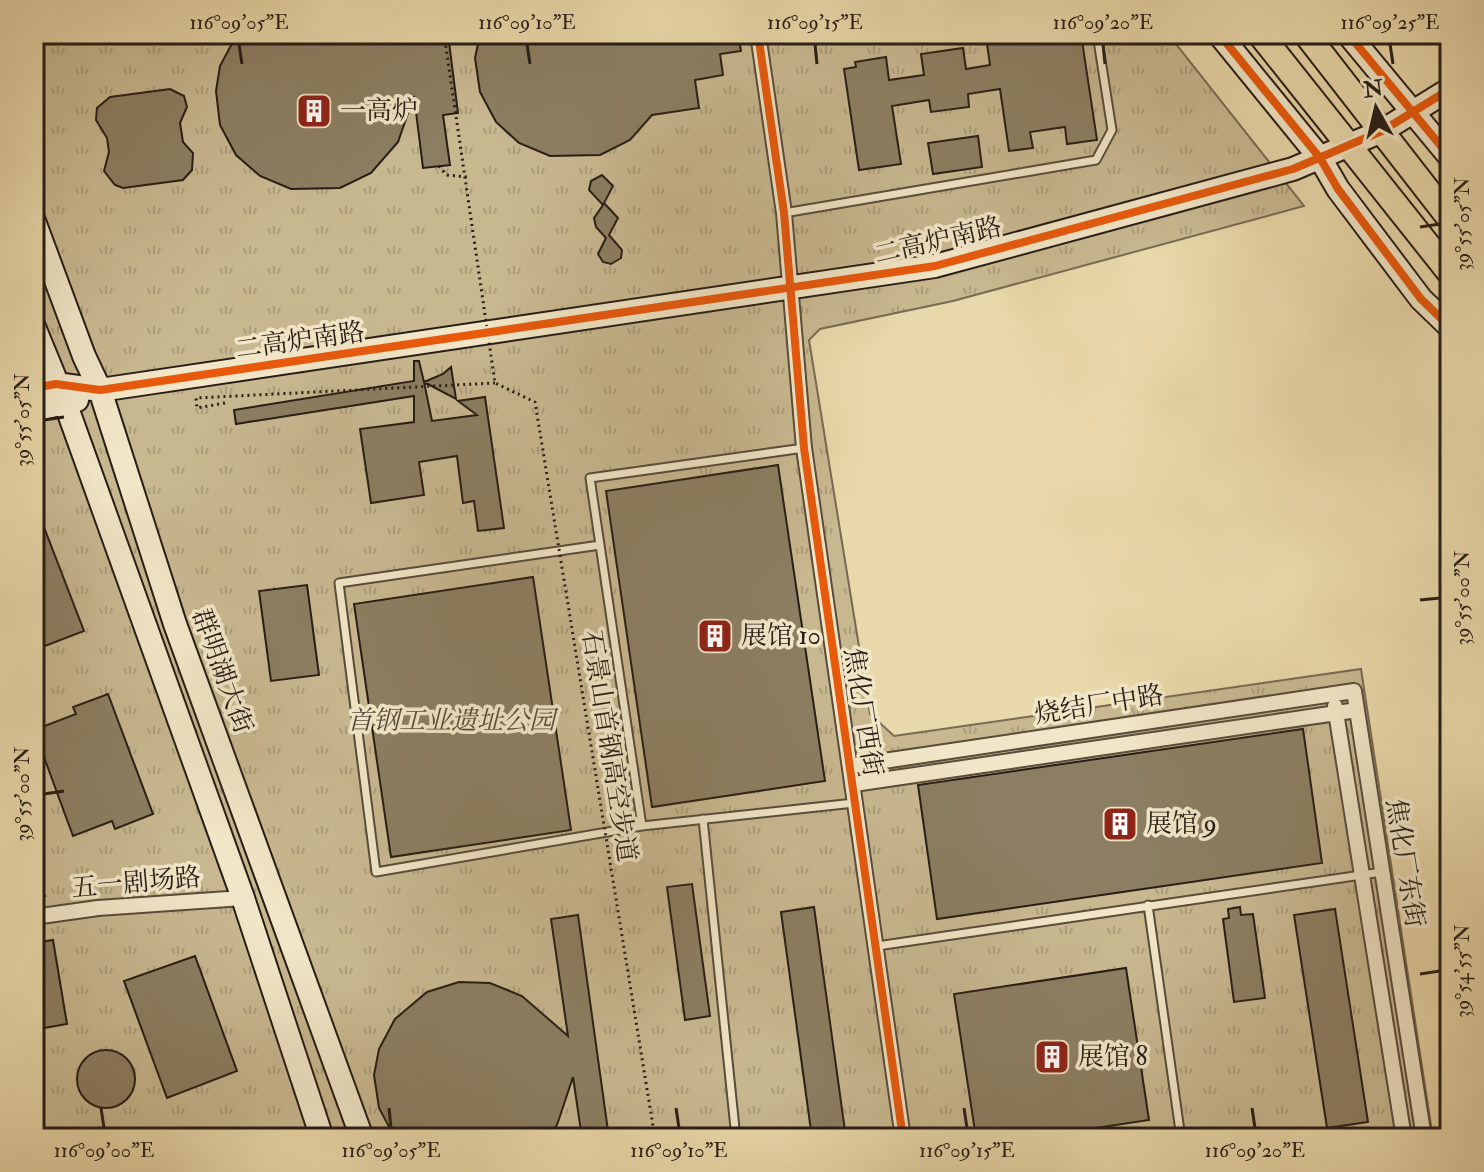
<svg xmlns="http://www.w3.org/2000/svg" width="1484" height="1172" viewBox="0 0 1484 1172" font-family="'IM FELL Double Pica','Noto Serif SC',serif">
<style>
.grass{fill:url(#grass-tufts);stroke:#786a53;stroke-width:2}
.building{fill:#8c7e62;stroke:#271d16;stroke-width:2}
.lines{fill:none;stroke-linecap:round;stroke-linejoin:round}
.lane-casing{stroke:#584c3b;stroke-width:11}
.street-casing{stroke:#584c3b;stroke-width:18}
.secondary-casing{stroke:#271d16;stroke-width:26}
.primary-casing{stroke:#271d16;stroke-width:28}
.path{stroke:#271d16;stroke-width:3;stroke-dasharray:2 4;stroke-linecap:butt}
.lane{stroke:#f1e6c7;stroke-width:7}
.street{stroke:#f1e6c7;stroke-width:14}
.secondary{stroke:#f1e6c7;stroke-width:22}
.primary{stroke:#e9d8a9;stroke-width:24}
.path-bridge{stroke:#271d16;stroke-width:3;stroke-dasharray:2 4;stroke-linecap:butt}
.cycleway-casing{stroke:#f1e6c7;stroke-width:13}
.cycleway{stroke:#e8590c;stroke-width:8}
.ticks{fill:none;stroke:#271d16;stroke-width:3}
.labels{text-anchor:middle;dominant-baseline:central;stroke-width:7;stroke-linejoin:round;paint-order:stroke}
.poi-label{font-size:26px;fill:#271d16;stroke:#f1e6c7;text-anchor:start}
.street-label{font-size:26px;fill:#271d16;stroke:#f1e6c7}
.park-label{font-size:26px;font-style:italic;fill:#574c3b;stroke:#f1e6c7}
.neatline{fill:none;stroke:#271d16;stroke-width:3}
.ticks-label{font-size:20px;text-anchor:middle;fill:#271d16}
</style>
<defs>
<pattern id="grass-tufts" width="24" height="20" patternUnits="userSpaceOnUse" patternTransform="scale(2)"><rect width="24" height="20" fill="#c8b890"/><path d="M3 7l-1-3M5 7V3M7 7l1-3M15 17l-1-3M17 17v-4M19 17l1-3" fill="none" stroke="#ac9e7b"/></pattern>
</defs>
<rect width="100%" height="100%" fill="#e9d8a9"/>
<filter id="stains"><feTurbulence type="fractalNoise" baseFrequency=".0025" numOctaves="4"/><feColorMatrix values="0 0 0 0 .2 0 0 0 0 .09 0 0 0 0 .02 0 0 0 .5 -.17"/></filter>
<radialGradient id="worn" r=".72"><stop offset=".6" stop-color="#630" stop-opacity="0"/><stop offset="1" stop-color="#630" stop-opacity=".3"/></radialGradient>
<path class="grass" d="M34,34H1168L1304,206L953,301L820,329L809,340L870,714L894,736L1361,669L1433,1138H34Z"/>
<path class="building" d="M237,34H448L458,113L443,115L450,165L423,168L414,96L398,142L371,173L340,188L291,189L260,176L236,155L220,125L216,91L220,66Z
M480,34H738L741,51L720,54L723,75L695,80L699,108L652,115L630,140L600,155L550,156L519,143L496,122L480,92L475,58Z
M1023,34L1024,38L1081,34L1097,140L1067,144L1065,127L1030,132L1033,148L1009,151L1000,89L968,94L969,107L931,112L929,100L892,106L901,164L859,170L844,69L856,67L855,62L886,57L889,80L924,75L921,54L963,48L966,69L990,65L986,37Z
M170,89L184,96L187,107L180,123L183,142L193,153L192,170L183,180L123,188L115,185L104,171L109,152L107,138L96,120L97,108L110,97Z
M978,136L982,167L933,174L928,143Z
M602,175L613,186L604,203L618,218L609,235L622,250L621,258L611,264L603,262L598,254L606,238L596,227L594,218L603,205L589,190L591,181Z
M414,361H419L424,382L443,374L451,367L456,399L424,382L432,421L477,415L458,401L485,397L504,528L478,531L474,501L463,503L457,456L419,462L424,495L371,503L360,429L414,422V396L236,424L234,410L414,381Z
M778,465L825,781L652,807L606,491Z
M35,504L84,631L45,646L42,638L34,642Z
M533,577L571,830L391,857L354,604Z
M307,585L319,675L271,681L259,591Z
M108,694L153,814L115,829L112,821L73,836L34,730L76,714L73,707Z
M1303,729L1322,863L937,919L918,785Z
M692,884L710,1016L685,1020L667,887Z
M814,907L846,1138H812L781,912Z
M1240,907L1241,915L1253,914L1265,998L1234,1002L1223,919L1229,918L1228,909Z
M1335,909L1368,1122L1327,1128L1294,915Z
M578,915L609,1138H582L573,1077L557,1125L545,1138H395L379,1108L374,1075L379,1049L395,1019L427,992L459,982L490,983L522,996L568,1036L551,919Z
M53,940L67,1024L44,1028L34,943Z
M195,956L237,1071L167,1098L124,981Z
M1126,968L1149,1120L1030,1138H976L954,994Z
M77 1079a29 29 0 1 1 58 0a29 29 0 1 1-58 0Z"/>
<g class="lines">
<defs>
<path id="lane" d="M784,213L1096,160L1112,130L1097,34
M804,448L590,478L642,826L854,803
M600,545L339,583L376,872L642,826
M703,819L736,1138
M1148,905L1181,1138
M877,946L1382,872"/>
<path id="street" d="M758,34L784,213L804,448L903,1138
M1335,706L1404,1138
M850,766L1354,691L1424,1138
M854,784L1357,710
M34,917L98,908L243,898"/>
<path id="secondary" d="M1219,34L1320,158L1338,189L1421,299L1450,327
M1348,34L1450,157
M34,221L84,356L100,390L175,624L362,1138
M34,327L66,405L243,898L322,1138
M34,388L56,384L100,390L935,266L1293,169L1382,131L1450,89
M34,410L77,400"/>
<path id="primary" d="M1260,34L1450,273
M1306,34L1450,219"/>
</defs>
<use href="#lane" class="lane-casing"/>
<use href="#street" class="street-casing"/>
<use href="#secondary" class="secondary-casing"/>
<use href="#primary" class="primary-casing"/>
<path class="path" d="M439,166L447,175L467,177
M225,403L197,408L196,398L495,383
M34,867L46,900"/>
<use href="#lane" class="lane"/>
<use href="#street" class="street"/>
<use href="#secondary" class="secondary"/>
<use href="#primary" class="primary"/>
<path class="path-bridge" d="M444,34L495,383L535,402L655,1138"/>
<defs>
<path id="cycleway" d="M758,34L784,213L804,448L903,1138
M1219,34L1320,158L1338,189L1421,299L1450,327
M1348,34L1450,157
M34,388L56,384L100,390L935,266L1293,169L1382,131L1450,89"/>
</defs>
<use href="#cycleway" class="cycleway-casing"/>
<use href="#cycleway" class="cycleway"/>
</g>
<path class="ticks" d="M239,44L242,64M527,44L530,64M815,44L817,64M1103,44L1105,64M1390,44L1393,64M1420,227L1440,224M44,420L64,417M1420,600L1440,598M44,794L64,791M1420,974L1440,971M101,1108L104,1128M389,1108L391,1128M676,1108L679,1128M964,1108L967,1128M1252,1108L1255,1128"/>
<defs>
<symbol id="building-square" viewBox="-11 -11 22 22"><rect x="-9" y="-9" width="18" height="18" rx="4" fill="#8f2418" stroke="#f1e6c7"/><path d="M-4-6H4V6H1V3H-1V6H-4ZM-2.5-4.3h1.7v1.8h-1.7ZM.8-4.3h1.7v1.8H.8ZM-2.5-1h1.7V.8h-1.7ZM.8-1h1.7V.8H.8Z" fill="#fff"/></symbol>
</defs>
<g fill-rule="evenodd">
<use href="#building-square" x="294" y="91" width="40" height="40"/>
<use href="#building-square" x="695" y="616" width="40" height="40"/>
<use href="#building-square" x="1100" y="804" width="40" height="40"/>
<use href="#building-square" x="1032" y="1037" width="40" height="40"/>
</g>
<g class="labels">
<g class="poi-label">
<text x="340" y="111">一高炉</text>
<text x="741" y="636">展馆 10</text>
<text x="1146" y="824">展馆 9</text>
<text x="1078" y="1057">展馆 8</text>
</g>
<g class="street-label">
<text transform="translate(938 241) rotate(-13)">二高炉南路</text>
<text transform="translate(300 341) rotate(-8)">二高炉南路</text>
<text transform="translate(222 671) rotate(70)">群明湖大街</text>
<text transform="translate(1099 705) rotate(-9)">烧结厂中路</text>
<text transform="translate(863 712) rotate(81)">焦化厂西街</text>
<text transform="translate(609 746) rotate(81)">石景山首钢高空步道</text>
<text transform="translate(1405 863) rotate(81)">焦化厂东街</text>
<text transform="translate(136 883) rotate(-5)">五一剧场路</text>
</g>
<g class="park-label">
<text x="451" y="721">首钢工业遗址公园</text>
</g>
</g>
<rect width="1484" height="1172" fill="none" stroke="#e9d8a9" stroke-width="88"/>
<g transform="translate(1376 108) rotate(352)" stroke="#f1e6c7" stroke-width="6" paint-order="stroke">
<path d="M0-6L14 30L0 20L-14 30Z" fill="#271d16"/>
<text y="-12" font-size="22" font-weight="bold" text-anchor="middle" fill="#271d16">N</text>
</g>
<rect x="44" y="44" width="1396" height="1084" class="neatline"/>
<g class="ticks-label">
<text x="239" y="29">116°09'05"E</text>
<text x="527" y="29">116°09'10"E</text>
<text x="815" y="29">116°09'15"E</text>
<text x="1103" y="29">116°09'20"E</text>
<text x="1390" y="29">116°09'25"E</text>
<text transform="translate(1462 224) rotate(-90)" y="7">39°55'05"N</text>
<text transform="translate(22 420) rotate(-90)" y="7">39°55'05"N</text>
<text transform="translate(1462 598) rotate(-90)" y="7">39°55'00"N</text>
<text transform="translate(22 794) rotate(-90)" y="7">39°55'00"N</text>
<text transform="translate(1462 971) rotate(-90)" y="7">39°54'55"N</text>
<text x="104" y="1157">116°09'00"E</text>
<text x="391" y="1157">116°09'05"E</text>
<text x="679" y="1157">116°09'10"E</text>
<text x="967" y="1157">116°09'15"E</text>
<text x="1255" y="1157">116°09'20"E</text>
</g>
<rect width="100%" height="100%" filter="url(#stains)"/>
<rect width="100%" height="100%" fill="url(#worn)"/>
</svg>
